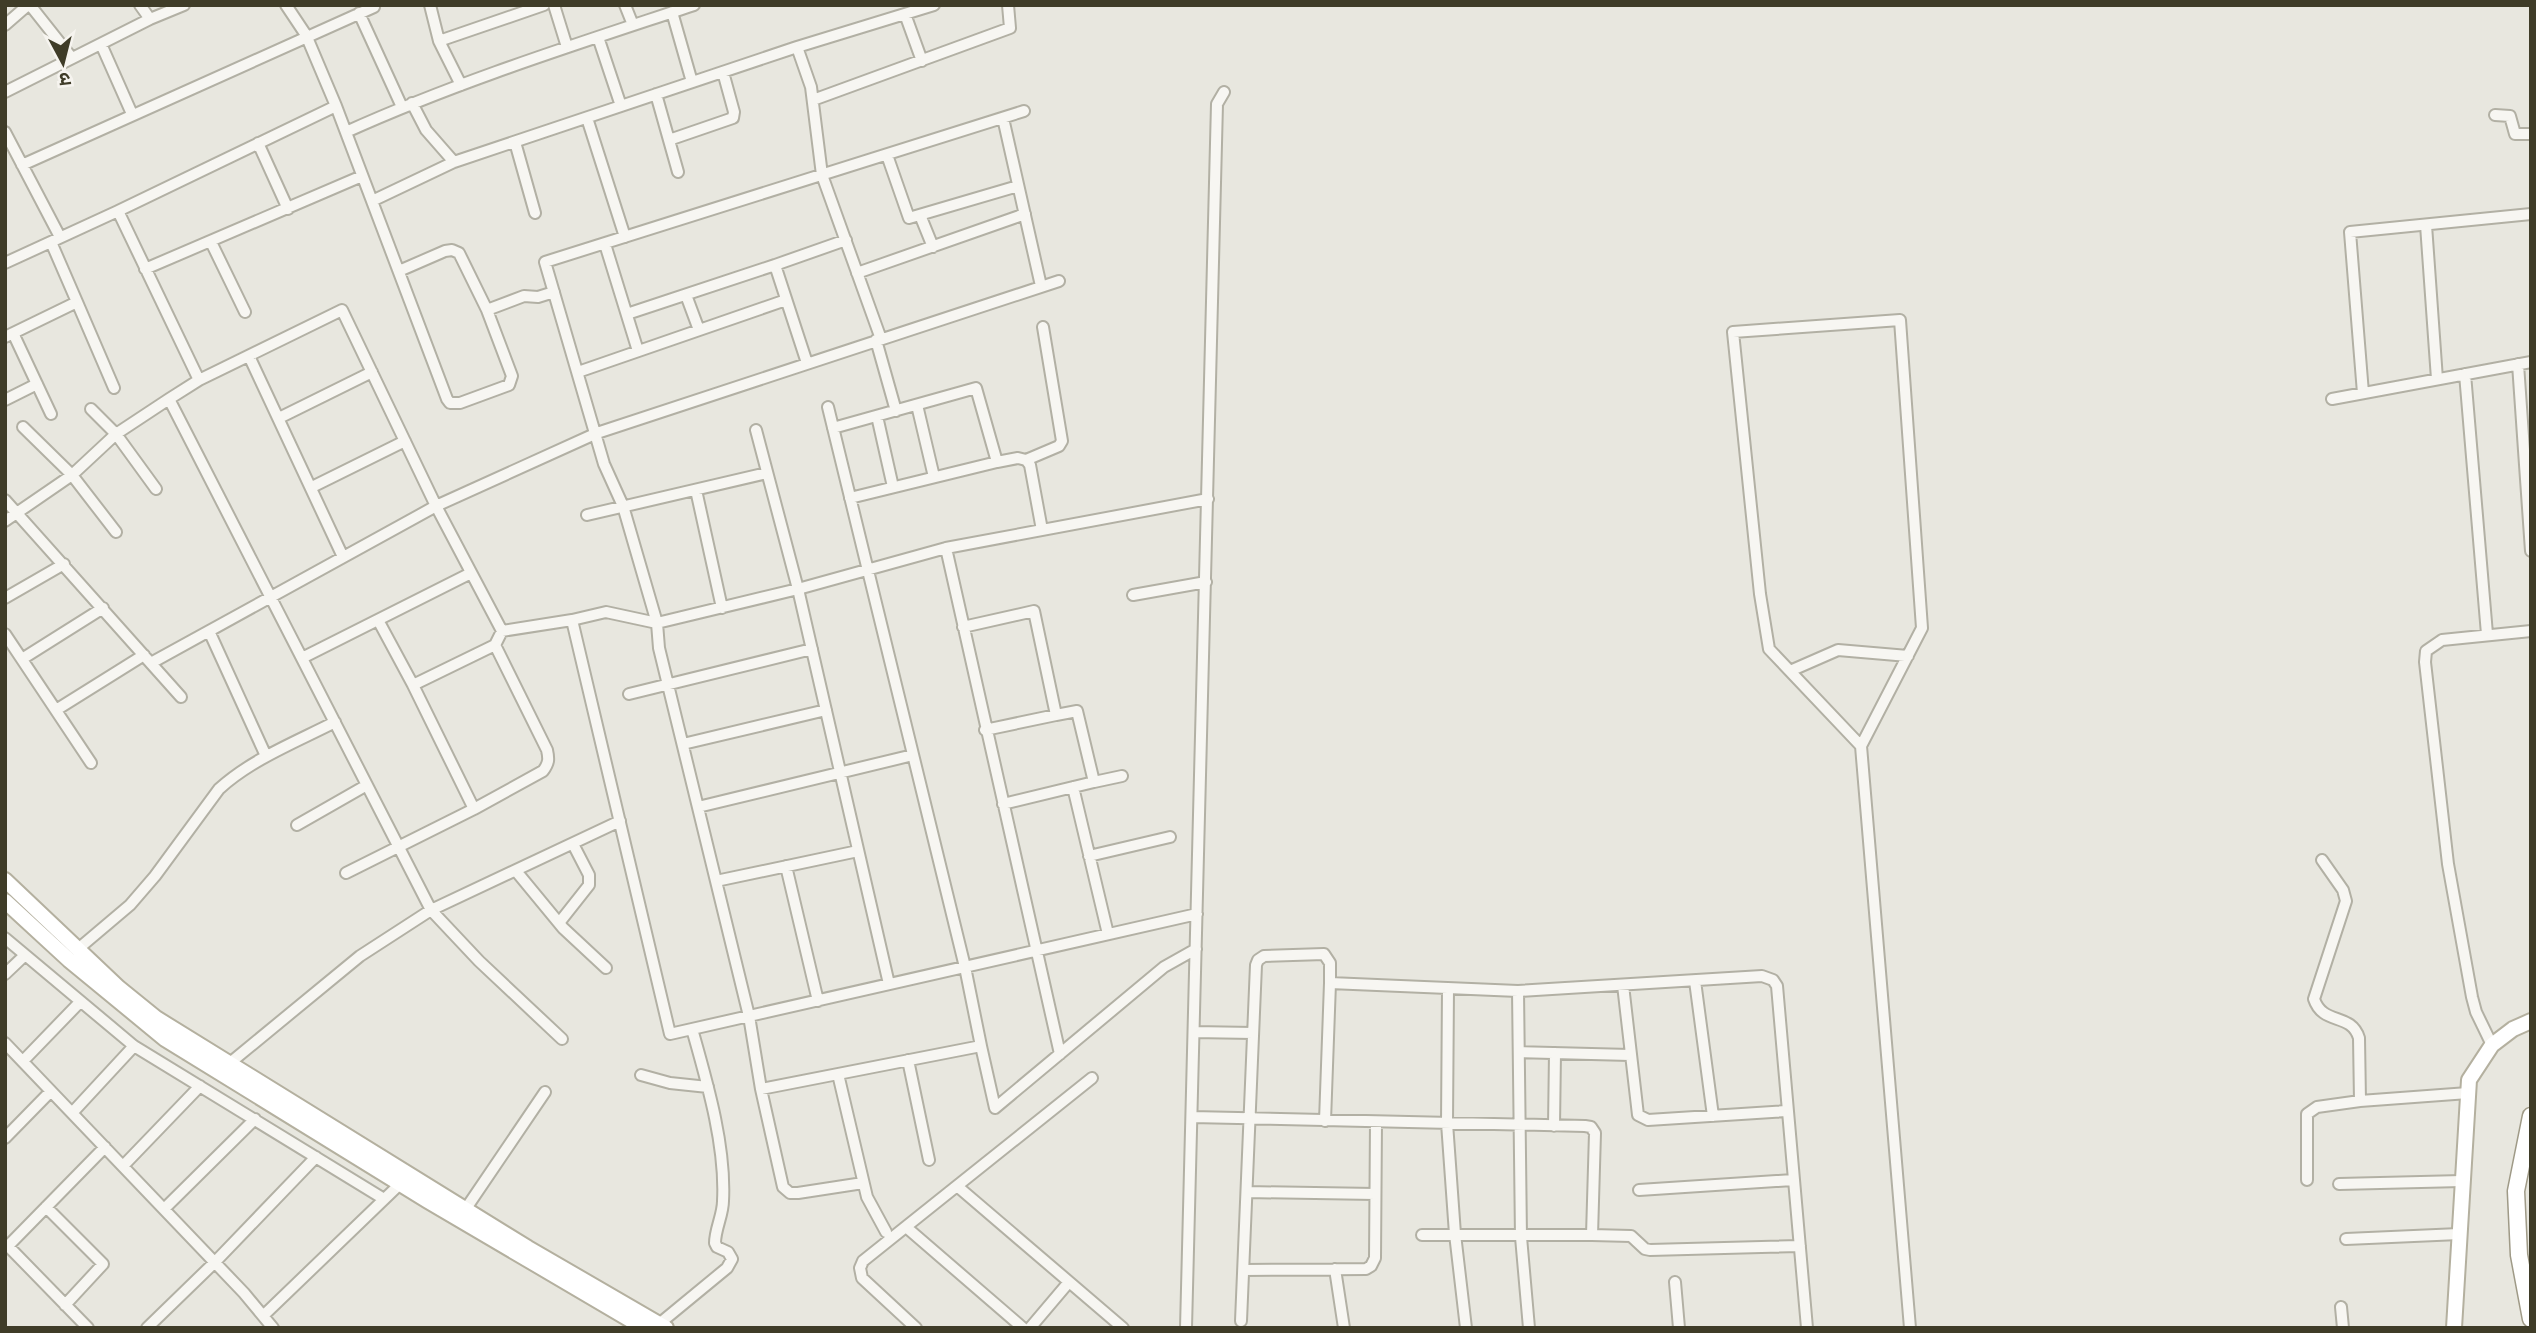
<svg xmlns="http://www.w3.org/2000/svg" width="2536" height="1333" viewBox="0 0 2536 1333" font-family="Roboto,'Noto Sans Devanagari',sans-serif">
<style>
.lines{fill:none;stroke-linecap:round;stroke-linejoin:round}
.minor-casing{stroke:#b2b0a4;stroke-width:14}
.major-casing{stroke:#b4b09f;stroke-width:18}
.highway-casing{stroke:#9f9a87;stroke-width:19}
.minor{stroke:#f7f6f2;stroke-width:10}
.major{stroke:#fff;stroke-width:14}
.highway{stroke:#fff;stroke-width:16}
</style>
<rect width="100%" height="100%" fill="#e8e7df"/>
<g class="lines">
<defs>
<path id="minor" d="M30,5L72,58
M140,5L150,19
M286,5L306,35L336,106
M430,5L439,41L461,85
M554,5L567,47
M625,5L633,25
M672,12L692,82
M359,13L402,107
M905,14L922,61
M5,25L28,5
M598,37L621,106
M439,41L544,5
M101,44L132,114
M5,92L150,19L184,5
M656,94L678,172
M813,100L1010,28L1008,5
M412,103L426,130L454,162
M2495,115L2510,116L2515,134H2531
M587,118L625,237
M1003,118L1041,286
M5,132L60,237
M346,132C459,81 577,44 694,5
M669,140L733,118L734,112L723,72
M515,142L535,213
M258,143L288,209
M887,155L909,218L1018,186
M22,165L374,7
M920,215L933,247
M2426,225L2437,379
M211,242L245,312
M605,244L638,351
M5,263L118,211
M145,269L362,176
M399,271L445,251L452,250L459,253L487,310L512,376L509,385L460,403H450L447,399L372,201L454,162L797,47
M857,273L1025,214
M686,295L699,330
M77,302L114,388
M487,310L524,296L538,297L554,292
M627,314L775,265
M1900,320L1922,628L1861,746L1769,649L1760,594L1733,332Z
M13,333L51,414
M5,337L77,302L51,242
M881,339L822,175L811,87L797,47L934,5
M876,340L896,411
M249,356L343,557
M807,363L775,265L846,240
M2518,364L2531,551
M578,372L786,300
M2465,374L2487,634
M199,380L118,211L336,106L372,201
M2363,393L2350,232L2531,214
M169,399L431,910L360,956L225,1067
M2332,399L2531,362
M5,400L37,384
M917,405L934,477
M828,407L965,967L981,1046L761,1089L749,1016L659,648L657,623L623,506L604,464L545,262L1024,111
M91,409L116,434L156,489
M877,416L893,487
M279,418L372,372
M23,427L72,475L116,532
M833,428L976,388L997,462L850,498
M756,430L798,589L889,984
M1026,460L1059,446L1062,441L1043,327
M997,462L1018,458L1026,460L1030,465L1042,530
M312,487L405,441
M696,490L722,608
M5,500L181,697
M587,515L767,473
M5,521L72,475L116,434L169,399L199,380L342,310L436,506L502,631L572,620
M946,548L1060,1054
M1133,595L1206,582
M5,598L64,564
M378,620L413,685
M963,627L1034,611L1056,715L985,730
M209,631L266,756
M5,634L91,763
M302,658L471,573
M22,659L103,608
M151,663L436,506L597,433L1059,281
M1790,671L1838,650L1908,656
M629,694L812,649
M56,710L144,655
M683,744L826,710
M1861,746L1910,1328
M1094,782L1122,776
M1073,787L1108,934
M1003,804L1094,782L1077,711L1056,715
M698,807L913,755
M474,809L413,685L495,645
M297,825L367,785
M1089,856L1170,837
M2322,860L2343,890L2346,901L2314,999C2323,1026 2351,1012 2359,1038L2360,1101L2468,1093
M786,866L818,1001
M516,871L563,928L606,968
M346,873L474,809L543,771C549,763 549,759 547,750L495,645L502,631
M716,881L858,851
M1197,914L670,1034L572,620L606,612L657,623L798,589L946,548L1208,499
M559,923L589,885V875L573,844
M5,938L134,1046L384,1199
M78,949L130,905L155,876L219,789C252,759 296,742 335,722
M5,974L25,955
M1695,981L1713,1116
M1623,985L1638,1115L1648,1120L1786,1111
M1448,989L1447,1123L1455,1234L1466,1328
M1518,991L1762,976L1773,980L1777,986L1807,1328
M1194,1032L1253,1033
M562,1039L479,961L431,910L620,821
M5,1043L244,1293L273,1328
M2492,1045L2476,1012L2472,997L2448,864L2425,662L2426,651L2442,640L2531,631
M981,1046L995,1108L1164,967L1196,949
M1519,1052L1630,1055
M908,1060L929,1160
M23,1061L80,1002
M838,1074L867,1197L886,1232
M641,1075L670,1083L708,1087
M761,1089L783,1187L790,1193H798L863,1183
M72,1113L134,1046
M1192,1117L1585,1126L1591,1127L1595,1133L1592,1235H1422
M1325,1121L1330,983L1518,991L1521,1237L1529,1328
M1554,1126L1555,1053
M5,1138L51,1091
M123,1166L200,1086
M2307,1180V1114L2317,1107L2360,1101
M2339,1184L2462,1181
M957,1186L1123,1328
M1639,1190L1793,1180
M1247,1192L1375,1194
M46,1207L103,1264L65,1305
M164,1209L255,1119
M465,1210L545,1092
M906,1227L1023,1328
M1592,1235L1631,1236L1645,1249L1650,1250L1800,1246
M2346,1239L2459,1234
M1335,1269L1344,1328
M1244,1270L1366,1269L1371,1266L1375,1258L1376,1122
M1675,1282L1679,1328
M2341,1307L2343,1328
M264,1315L400,1184
M1241,1321L1256,965L1258,960L1264,956L1324,954L1330,963V983
M659,1324L727,1268L732,1259L728,1252L717,1247L715,1243C715,1229 723,1215 723,1201C726,1146 707,1082 692,1029
M88,1328L8,1246L105,1147
M147,1328L215,1262L316,1157
M916,1328L862,1278L860,1268L863,1261L1092,1078
M1030,1328L1069,1282
M1186,1328L1217,104L1224,92"/>
<path id="major" d="M5,880L119,988L156,1018L528,1248L666,1328
M5,901L69,960L165,1039L428,1201L644,1328
M2454,1328L2469,1080L2492,1045L2513,1029L2531,1021"/>
<path id="highway" d="M2531,1116L2516,1191L2519,1255L2531,1319"/>
</defs>
<use href="#minor" class="minor-casing"/>
<use href="#major" class="major-casing"/>
<use href="#highway" class="highway-casing"/>
<use href="#minor" class="minor"/>
<use href="#major" class="major"/>
<use href="#highway" class="highway"/>
</g>
<rect width="2536" height="1333" fill="none" stroke="#3f3c28" stroke-width="14"/>
<g transform="translate(63 63) rotate(173)" stroke="#f6f4ef" stroke-width="5" paint-order="stroke">
<path d="M0-5L12 26L0 18L-12 26Z" fill="#3f3c28"/>
<text y="-10" font-size="19" font-weight="bold" text-anchor="middle" fill="#3f3c28">उ</text>
</g>
</svg>
